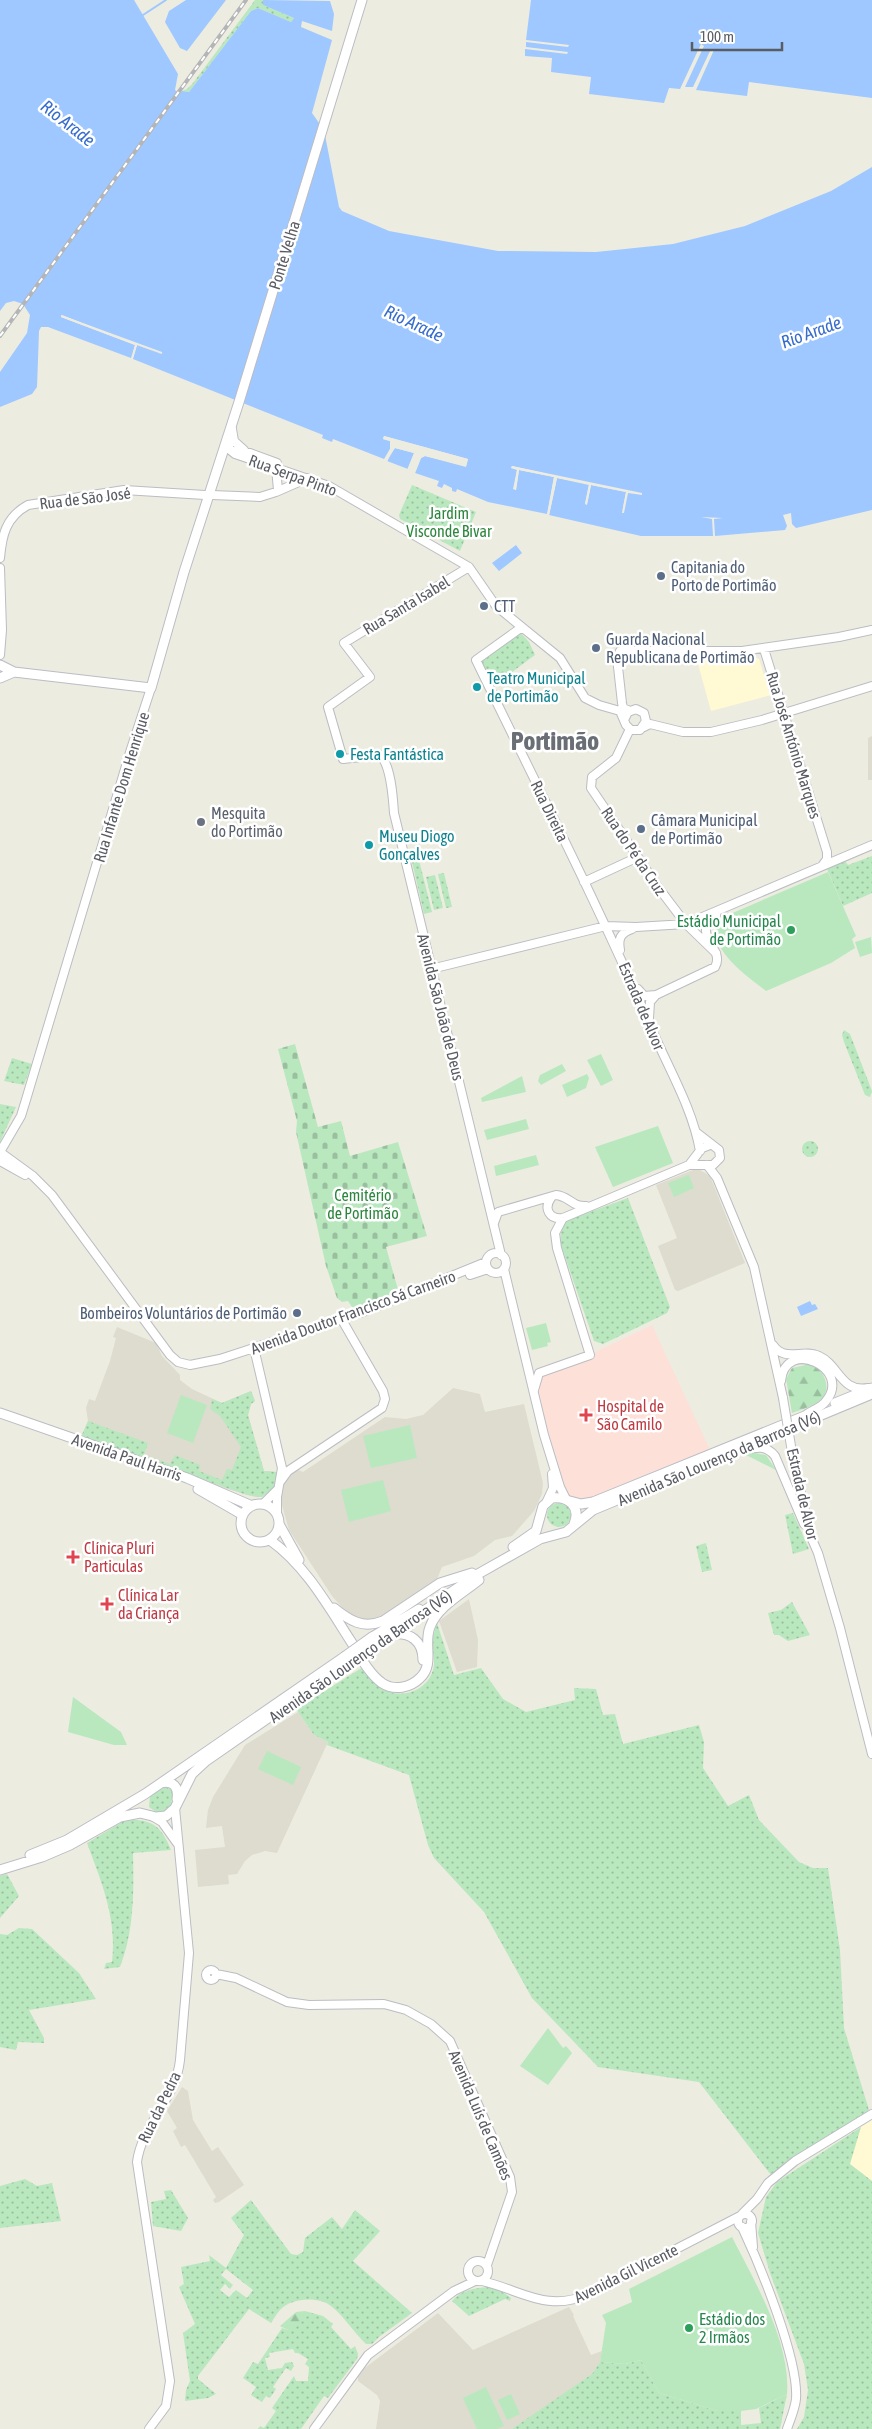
<svg xmlns="http://www.w3.org/2000/svg" width="872" height="2429" viewBox="0 0 872 2429" font-family="'Asap Condensed',sans-serif">
<style>
.commercial{fill:#fffad3}
.education{fill:#dddcce}
.medical{fill:#fde1d9}
.grass{fill:url(#grass-dots);fill-rule:evenodd}
.forest{fill:url(#forest-firs)}
.cemetery{fill:url(#cemetery-stones)}
.garden{fill:#b9e8bf}
.water{fill:#9ec8ff}
.pier{fill:#edece0}
.lines{fill:none;stroke-linecap:round;stroke-linejoin:round}
.stream{stroke:#9ec8ff;stroke-width:2}
.tertiary-casing{stroke:#bbbdc3;stroke-width:10}
.secondary-casing{stroke:#bbbdc5;stroke-width:11}
.tertiary{stroke:#fff;stroke-width:8}
.secondary{stroke:#fff;stroke-width:9}
.rail-casing{stroke:#b4b5b6;stroke-width:4}
.rail{stroke:#fff;stroke-width:2;stroke-dasharray:5.5;stroke-linecap:butt}
.tertiary-bridge-casing{stroke:#bbbdc3;stroke-width:10;stroke-linecap:butt}
.secondary-bridge-casing{stroke:#bbbdc5;stroke-width:11;stroke-linecap:butt}
.tertiary-bridge{stroke:#fff;stroke-width:8}
.secondary-bridge{stroke:#fff;stroke-width:9}
.service-dot{fill:#5c6f8a;stroke:#fff;stroke-width:2}
.culture-dot{fill:#0f9aa8;stroke:#fff;stroke-width:2}
.worship-dot{fill:#6b7280;stroke:#fff;stroke-width:2}
.leisure-dot{fill:#2e9e5b;stroke:#fff;stroke-width:2}
.health-dot{fill:#e0444e;stroke:#fff;stroke-width:2}
.labels{text-anchor:middle;dominant-baseline:central;stroke-width:5;stroke-linejoin:round;paint-order:stroke}
.street-label{font-size:16px;fill:#595c63;stroke:#fff}
.park-label{font-size:16px;fill:#2d863d;stroke:#fff}
.service-label{font-size:16px;fill:#4e5e75;stroke:#fff;text-anchor:start}
.culture-label{font-size:16px;fill:#0d838f;stroke:#fff;text-anchor:start}
.worship-label{font-size:16px;fill:#5b616d;stroke:#fff;text-anchor:start}
.leisure-label{font-size:16px;fill:#27864d;stroke:#fff;text-anchor:end}
.health-label{font-size:16px;fill:#be3a42;stroke:#fff;text-anchor:start}
.water-label{font-size:18px;font-style:italic;fill:#376dcd;stroke:#fff}
.town-label{font-size:26px;font-weight:bold;fill:#6a6e75;stroke:#fff}
</style>
<defs>
<pattern id="grass-dots" width="8" height="8" patternUnits="userSpaceOnUse" patternTransform="scale(1.25)"><rect width="8" height="8" fill="#b9e8bf"/><path d="M2 2h.1M6 6h.1" fill="none" stroke="#99bf9f" stroke-width="1.8" stroke-linecap="round"/></pattern>
<pattern id="forest-firs" width="22" height="20" patternUnits="userSpaceOnUse" patternTransform="scale(1.25)"><rect width="22" height="20" fill="#b9e8bf"/><path d="M5 1l3.5 6h-7zM16 11l3.5 6h-7z" fill="#99bf9f"/></pattern>
<pattern id="cemetery-stones" width="16" height="16" patternUnits="userSpaceOnUse" patternTransform="scale(1.25)"><rect width="16" height="16" fill="#b9e8bf"/><path d="M2 7V4a2 2 0 0 1 4 0v3zM10 15v-3a2 2 0 0 1 4 0v3z" fill="#99bf9f"/></pattern>
</defs>
<rect width="100%" height="100%" fill="#edece0"/>
<path class="commercial" d="M754,657L759,659L769,692L775,694L711,711L698,664L700,660Z
M872,2120V2181L849,2164L861,2127Z"/>
<path class="education" d="M872,736V780H868V738Z
M693,1170H700L710,1176L745,1263L678,1291L675,1290L658,1246L677,1238L656,1185Z
M117,1327L156,1343L162,1356L180,1375V1380L192,1389L222,1403L251,1391L255,1401L251,1404L248,1415L264,1471H271L262,1497H255L224,1488L81,1437L88,1421L86,1408L89,1399L95,1401L110,1361L116,1338L113,1337Z
M453,1388L480,1394L485,1412L524,1404L543,1483L542,1494L534,1511L512,1536L495,1540L474,1556L442,1567L437,1579L381,1618L374,1620L357,1618L347,1613L332,1596L289,1530L280,1498L284,1482L296,1469L303,1472L385,1417L406,1419L423,1415Z
M469,1599L478,1640L477,1667L457,1672L439,1621Z
M298,1712L314,1735L328,1742L277,1853L265,1851L252,1855L245,1861L237,1874L228,1875L229,1884L198,1887L195,1850L225,1847L222,1826L206,1828L208,1810L213,1797L245,1745Z
M182,2087L188,2091L193,2120L212,2151L218,2147L244,2185L219,2202L215,2203L213,2200L216,2197L185,2145L181,2147L173,2131L177,2128L167,2111Z
M569,2307L574,2315L573,2316L591,2355L602,2351L600,2362L592,2374L533,2416L512,2429H376L380,2401L377,2395L358,2381V2373L438,2313L473,2350Z"/>
<path class="medical" d="M652,1325L711,1452L581,1504L562,1494L535,1383L539,1373L570,1364Z"/>
<path class="grass" d="M255,0H263V5L294,18L291,22L258,8L251,11L189,92L182,91L187,89L193,83Z
M412,485L476,512L460,551L400,519L399,515Z
M520,632L529,642L535,655L492,687L479,661Z
M872,856V893L843,906L827,869L845,861L848,865Z
M419,860L432,912L424,914L412,862Z
M444,873L452,907L446,908L438,874Z
M435,875L443,908L434,910L426,877Z
M844,1030L850,1034L872,1091L870,1097L865,1095L844,1042L842,1035Z
M12,1058L32,1064L24,1085L4,1081Z
M0,1104L16,1107L0,1142Z
M802 1149a8 8 0 1 1 16 0a8 8 0 1 1-16 0Z
M628,1198L670,1307L667,1313L603,1344L594,1341L561,1245V1233L565,1221Z
M251,1391L255,1401L251,1404L248,1415L264,1471L278,1472L274,1488L262,1497L247,1495L81,1437L88,1421L148,1443L144,1455L170,1464L175,1455L200,1465L199,1471L222,1480L227,1469L232,1470L241,1447L220,1416L210,1409L212,1399L222,1403Z
M547 1515a12 12 0 1 1 24 0a12 12 0 1 1-24 0Z
M793,1513L809,1549L793,1554L785,1515Z
M706,1543L712,1570L702,1572L696,1546Z
M792,1602L810,1635L788,1641L779,1635H774L768,1613L781,1610Z
M437,1623L454,1675L481,1668L503,1699L526,1712L575,1700L574,1688L596,1689L603,1715L615,1714L623,1744L699,1725L704,1742L703,1768L728,1806L749,1795L759,1820L799,1862L813,1868H828L840,1950L844,2028L869,2110L771,2175L699,2082L598,2067L532,1998L484,1912L434,1858L428,1845L409,1775L327,1745L328,1742L314,1735L296,1709L363,1667C368,1673 373,1682 380,1687C398,1700 424,1693 432,1673C436,1663 433,1655 432,1646C432,1638 435,1630 437,1623Z
M165,1787L173,1790L171,1806L166,1812H156L149,1807L150,1796Z
M133,1820C155,1820 163,1830 171,1850L133,1853C134,1892 134,1931 120,1967L104,1969L106,1963L112,1962C117,1918 102,1884 87,1843L122,1822Z
M7,1874L19,1896L0,1918V1876Z
M19,1928L32,1929L79,1973L96,1999L29,2010L44,2038V2043L18,2042L16,2050L0,2047V1934L7,1935Z
M861,2127L850,2164L872,2181V2429H797L804,2417L808,2390L804,2364L770,2273L758,2233L766,2197L777,2182Z
M25,2179L37,2186L52,2183L61,2221L0,2228V2186Z
M171,2190L188,2218L181,2231L153,2226L151,2202L166,2199L164,2191Z
M251,2200L291,2254L297,2255L303,2252L305,2238L332,2217L342,2229L355,2210L380,2231L353,2261L412,2313L379,2337L372,2344H366C354,2333 344,2316 331,2306C318,2296 291,2298 280,2310C276,2314 274,2319 271,2323L249,2309L198,2376V2379L216,2394L208,2398L185,2401L186,2390L190,2381L183,2333L195,2324L179,2287L184,2284L181,2267L210,2261L209,2255L226,2268L244,2235L231,2218ZM226,2269L253,2290L247,2298L236,2290L229,2297L220,2290L225,2284L230,2289L233,2285L221,2275Z
M488,2287L501,2291L511,2298L510,2301L505,2299L469,2316L452,2301C461,2290 475,2288 488,2287Z
M305,2311L323,2316L333,2324L331,2327L351,2349L355,2346L358,2354L357,2359L328,2398L324,2396L301,2429H258L260,2426L264,2428L276,2411L272,2408L294,2376L296,2381H308L309,2367L305,2364L308,2359L298,2353H295L293,2349L269,2353L270,2357L265,2358L268,2370L282,2368L285,2363L292,2362L294,2366L291,2371L286,2368L273,2387L276,2389L270,2398L266,2396L262,2402L251,2395L256,2387L243,2378L253,2362L258,2364L282,2328L288,2330Z
M641,2360L659,2393L718,2411H741V2425L761,2423L759,2408L787,2394L780,2429H512L592,2374L600,2362L625,2364Z"/>
<path class="forest" d="M810,1364C825,1369 834,1392 818,1402C811,1407 800,1410 792,1413L786,1379L792,1368Z
M305,2311C302,2321 299,2326 288,2330L280,2326L296,2312Z"/>
<path class="cemetery" d="M295,1044L318,1127L341,1121L350,1156L398,1142L427,1236L386,1247L399,1293L354,1310L348,1301L342,1302L337,1298L326,1266L296,1132L297,1121L278,1049Z"/>
<path class="garden" d="M828,872L856,936L852,939L855,948L831,963L766,991C745,974 713,954 715,923L721,918Z
M871,937L872,953L860,957L855,942Z
M601,1054L613,1080L601,1086L587,1060Z
M562,1064L566,1071L541,1085L538,1081L540,1075Z
M587,1074L589,1078L586,1088L567,1097L562,1085Z
M522,1076L526,1092L482,1102L481,1098Z
M526,1119L529,1129L487,1140L484,1130Z
M658,1126L673,1163L613,1187L595,1147Z
M536,1155L539,1165L496,1176L494,1166Z
M689,1175L694,1188L674,1197L668,1183Z
M546,1323L551,1342L547,1343L548,1346L532,1350L526,1328Z
M181,1395L207,1405L193,1443L167,1433Z
M410,1425L417,1458L371,1468L363,1436Z
M750,1452L766,1455L776,1470L744,1454Z
M383,1480L391,1511L349,1522L341,1490Z
M73,1697L121,1732L127,1745H114L68,1732Z
M267,1751L301,1767L293,1785L258,1769Z
M548,2028L563,2048L566,2046L572,2053L548,2085L520,2066Z
M732,2237C755,2282 791,2343 787,2394L756,2409L741,2411H718L659,2393L641,2360L625,2364L600,2362L606,2323L602,2315L632,2302L629,2289Z
M486,2387L504,2426L497,2429H477L463,2398Z
M511,2394L520,2414L507,2420L498,2400Z"/>
<path class="water" d="M0,0H134L178,74L175,90L179,93L182,91L189,92L251,11L258,8L291,22L294,18L263,5V0L330,1L334,14L332,31L302,21L301,27L332,40L312,113L324,130L339,207L342,211L389,231L498,251L596,252L673,244L745,226L831,191L872,167V510L796,528L792,524L791,513L783,515L787,526L785,530L715,536L714,519L723,518L701,517L712,519L713,536H641L549,515L557,478L589,485L585,504H587L591,485L626,492L622,513L628,492L512,466L511,468L517,469L514,489L516,490L519,470L554,477L547,514L488,502L457,489L456,492L452,491V488L444,484L442,488L437,486L439,481L415,473L421,458L425,456L466,466L468,459L384,436L383,439L390,441V449L384,459L333,439L332,442L322,438L323,435L133,359L137,345L161,354L62,315L61,317L135,345L131,358L48,327H41L39,331L37,387L32,394L0,407V372L27,333L30,315L23,304L14,301L6,303L0,311Z
M186,0H226L187,51L180,48L165,22L169,11Z
M531,0H872V98L749,82L747,96L696,90L714,50L711,49L693,87H685L704,46L701,44L680,89L669,88L664,103L589,94L591,77L551,72L552,58L525,56V49L567,54L568,52L526,47V42L568,47L569,45L526,40Z
M395,448L414,453L408,469L387,461Z
M516,545L522,553L499,571L492,563Z
M810,1301L812,1305L815,1304L818,1309L801,1316L797,1307Z"/>
<path class="pier" d="M61,315L162,352V354L137,345L132,361H131L135,345L61,317Z
M384,436L468,459L466,467L425,456L421,458L415,473H413L419,457L424,453L464,463L465,461L392,442V447L396,445L416,452L409,471L407,470L414,453L395,448L392,450L387,462L384,461L390,449V441L383,439Z
M512,466L642,493V495L628,493L624,513H622L626,492L591,485L587,505L585,504L589,484L557,478L549,516H547L554,477L519,470L516,490L513,489L517,470L511,468Z"/>
<g class="lines">
<path class="stream" d="M143,15L166,0"/>
<defs>
<path id="tertiary" d="M232,429L234,441L244,450
M227,439L230,450L235,454L329,486L469,567L496,606L560,658L585,698L599,705L620,711L626,725L631,730H640L646,721L644,713L636,709L628,712L625,718
M233,451L250,453L277,463
M278,466L276,468L278,490
M212,495L260,497L276,492L308,478
M0,558C2,535 6,517 28,505L124,490L205,495
M469,567L344,643L370,677L328,707L343,759L380,755C391,765 393,798 394,813L501,1255
M0,568L2,630L0,655
M522,627L476,660C536,784 599,906 653,1032C670,1071 693,1110 700,1151
M764,649L827,852V859L822,866
M630,711L623,708L622,703L617,658L620,651H742L839,637L872,630
M644,727L650,724L683,732H711L762,720L872,686
M630,729L616,758L592,777L591,788L658,887L686,924L716,953
M584,882L638,857
M620,950C618,939 620,933 632,929
M431,969L606,926L636,927L686,924L872,845
M638,989L644,996L656,995L715,967C726,948 689,935 716,915
M649,1018L650,1002L656,995
M0,1152L33,1176L52,1195L170,1355L178,1362L190,1365L220,1359L363,1312L486,1262
M0,1152L21,1116L25,1103L131,749L151,688
M0,1161L25,1175
M689,1165H713L720,1158L719,1150L697,1133
M707,1165L717,1178L754,1267L783,1398
M551,1198C543,1209 550,1220 563,1218L689,1165L702,1148L710,1145
M494,1223L498,1212L556,1195C569,1196 572,1207 586,1206
M486 1263a10 10 0 1 1 20 0a10 10 0 1 1-20 0Z
M504,1269L544,1435L560,1487L566,1499
M470,1275L488,1269
M773,1345C785,1363 803,1348 819,1356C839,1365 841,1393 868,1388
M254,1348L282,1468L277,1497V1514
M781,1381C785,1337 853,1368 826,1401C822,1407 813,1410 807,1414
M534,1390L539,1373L590,1355L557,1248L555,1233L563,1218
M744,1450C757,1447 766,1445 775,1456L804,1524
M793,1458L811,1537L818,1553L840,1628L872,1754
M280,1482L288,1471L382,1408L385,1399L383,1391L342,1320
M547,1501L553,1488L552,1474
M263,1504L277,1490
M152,1816L162,1822L177,1843
M206 1975a5 5 0 1 1 10 0a5 5 0 1 1-10 0Z
M216,1974L236,1978L287,2002L309,2005L384,2004L406,2010L431,2024L450,2041L510,2177L512,2192L487,2265
M742,2214L757,2199L768,2183L795,2161L872,2114
M738 2221a7 7 0 1 1 14 0a7 7 0 1 1-14 0Z
M751,2222L753,2247
M742,2227C760,2265 799,2360 796,2399C795,2409 790,2420 787,2429
M468 2271a10 10 0 1 1 20 0a10 10 0 1 1-20 0Z
M482,2281C521,2290 547,2313 589,2294L740,2216
M149,2429L166,2406L170,2381L137,2162C142,2124 176,2099 180,2060L189,1953L175,1808
M314,2429L368,2355L454,2291L475,2281"/>
<path id="secondary" d="M0,665L14,672L151,688L184,572L239,402L362,0
M0,678L14,672
M835,1403L872,1388
M0,1413L187,1478L252,1506
M198,1489L243,1515
M570,1501L581,1504L593,1502L812,1413
M241 1523a19 19 0 1 1 38 0a19 19 0 1 1-38 0Z
M279,1524L299,1560
M270,1540C305,1565 327,1604 350,1640C359,1654 368,1673 382,1683C394,1691 410,1688 420,1678C435,1664 423,1644 430,1627C437,1607 463,1593 479,1580
M513,1547L536,1531L543,1506L552,1498C569,1496 581,1507 574,1524
M334,1608C350,1621 363,1629 383,1621L440,1583L472,1573
M393,1634C410,1632 423,1641 423,1660
M372,1637L419,1609
M374,1645L478,1574L540,1539L566,1532L593,1510L872,1394
M161,1783C173,1780 179,1787 177,1799
M30,1855L67,1840L145,1794L344,1657
M0,1870L42,1857L70,1845L120,1817L140,1813L156,1817L166,1816L175,1808L192,1774L206,1761L346,1664"/>
</defs>
<use href="#tertiary" class="tertiary-casing"/>
<use href="#secondary" class="secondary-casing"/>
<use href="#tertiary" class="tertiary"/>
<use href="#secondary" class="secondary"/>
<defs>
<path id="rail" d="M0,336L246,0"/>
</defs>
<use href="#rail" class="rail-casing"/>
<use href="#rail" class="rail"/>
<defs>
<path id="tertiary-bridge" d="M783,1398L793,1458"/>
<path id="secondary-bridge" d="M344,1657L372,1637
M346,1664L374,1645"/>
</defs>
<use href="#tertiary-bridge" class="tertiary-bridge-casing"/>
<use href="#secondary-bridge" class="secondary-bridge-casing"/>
<use href="#tertiary-bridge" class="tertiary-bridge"/>
<use href="#secondary-bridge" class="secondary-bridge"/>
</g>
<g class="service-dot">
<circle cx="661" cy="576" r="5"/>
<circle cx="484" cy="606" r="5"/>
<circle cx="596" cy="648" r="5"/>
<circle cx="641" cy="829" r="5"/>
<circle cx="297" cy="1313" r="5"/>
</g>
<g class="culture-dot">
<circle cx="477" cy="687" r="5"/>
<circle cx="340" cy="754" r="5"/>
<circle cx="369" cy="845" r="5"/>
</g>
<circle class="worship-dot" cx="201" cy="822" r="5"/>
<g class="leisure-dot">
<circle cx="791" cy="930" r="5"/>
<circle cx="689" cy="2328" r="5"/>
</g>
<g class="health-dot">
<path d="M583.5 1407.5h5v5h5v5h-5v5h-5v-5h-5v-5h5z"/>
<path d="M70.5 1549.5h5v5h5v5h-5v5h-5v-5h-5v-5h5z"/>
<path d="M104.5 1596.5h5v5h5v5h-5v5h-5v-5h-5v-5h5z"/>
</g>
<g class="labels">
<g class="street-label">
<text transform="translate(284 255) rotate(-73)">Ponte Velha</text>
<text transform="translate(293 475) rotate(20)">Rua Serpa Pinto</text>
<text transform="translate(85 498) rotate(-7)">Rua de São José</text>
<text transform="translate(406 605) rotate(-31)">Rua Santa Isabel</text>
<text transform="translate(794 745) rotate(73)">Rua José António Marques</text>
<text transform="translate(121 787) rotate(-73)">Rua Infante Dom Henrique</text>
<text transform="translate(550 811) rotate(64)">Rua Direita</text>
<text transform="translate(634 851) rotate(56)">Rua do Pé da Cruz</text>
<text transform="translate(642 1006) rotate(67)">Estrada de Alvor</text>
<text transform="translate(441 1007) rotate(76)">Avenida São João de Deus</text>
<text transform="translate(353 1312) rotate(-20)">Avenida Doutor Francisco Sá Carneiro</text>
<text transform="translate(127 1457) rotate(19)">Avenida Paul Harris</text>
<text transform="translate(719 1458) rotate(-23)">Avenida São Lourenço da Barrosa (V6)</text>
<text transform="translate(803 1494) rotate(77)">Estrada de Alvor</text>
<text transform="translate(360 1656) rotate(-35)">Avenida São Lourenço da Barrosa (V6)</text>
<text transform="translate(159 2107) rotate(-64)">Rua da Pedra</text>
<text transform="translate(481 2115) rotate(67)">Avenida Luís de Camões</text>
<text transform="translate(626 2273) rotate(-26)">Avenida Gil Vicente</text>
</g>
<g class="park-label">
<text x="449" y="513">Jardim<tspan x="449" dy="18">Visconde Bivar</tspan></text>
<text x="363" y="1195">Cemitério<tspan x="363" dy="18">de Portimão</tspan></text>
</g>
<g class="service-label">
<text x="671" y="567">Capitania do<tspan x="671" dy="18">Porto de Portimão</tspan></text>
<text x="494" y="606">CTT</text>
<text x="606" y="639">Guarda Nacional<tspan x="606" dy="18">Republicana de Portimão</tspan></text>
<text x="651" y="820">Câmara Municipal<tspan x="651" dy="18">de Portimão</tspan></text>
<text x="287" y="1313" text-anchor="end">Bombeiros Voluntários de Portimão</text>
</g>
<g class="culture-label">
<text x="487" y="678">Teatro Municipal<tspan x="487" dy="18">de Portimão</tspan></text>
<text x="350" y="754">Festa Fantástica</text>
<text x="379" y="836">Museu Diogo<tspan x="379" dy="18">Gonçalves</tspan></text>
</g>
<g class="worship-label">
<text x="211" y="813">Mesquita<tspan x="211" dy="18">do Portimão</tspan></text>
</g>
<g class="leisure-label">
<text x="781" y="921">Estádio Municipal<tspan x="781" dy="18">de Portimão</tspan></text>
<text x="699" y="2319" text-anchor="start">Estádio dos<tspan x="699" dy="18">2 Irmãos</tspan></text>
</g>
<g class="health-label">
<text x="597" y="1406">Hospital de<tspan x="597" dy="18">São Camilo</tspan></text>
<text x="84" y="1548">Clínica Pluri<tspan x="84" dy="18">Particulas</tspan></text>
<text x="118" y="1595">Clínica Lar<tspan x="118" dy="18">da Criança</tspan></text>
</g>
<g class="water-label">
<text transform="translate(68 123) rotate(38)">Rio Arade</text>
<text transform="translate(414 323) rotate(25)">Rio Arade</text>
<text transform="translate(811 332) rotate(-20)">Rio Arade</text>
</g>
<g class="town-label">
<text x="555" y="741">Portimão</text>
</g>
</g>
<path d="M692 42v8h90v-8" fill="none" stroke="#595c63" stroke-width="2.5"/>
<text x="700" y="42" font-size="15" fill="#595c63" stroke="#ffffff" stroke-width="4" paint-order="stroke">100 m</text>
</svg>
